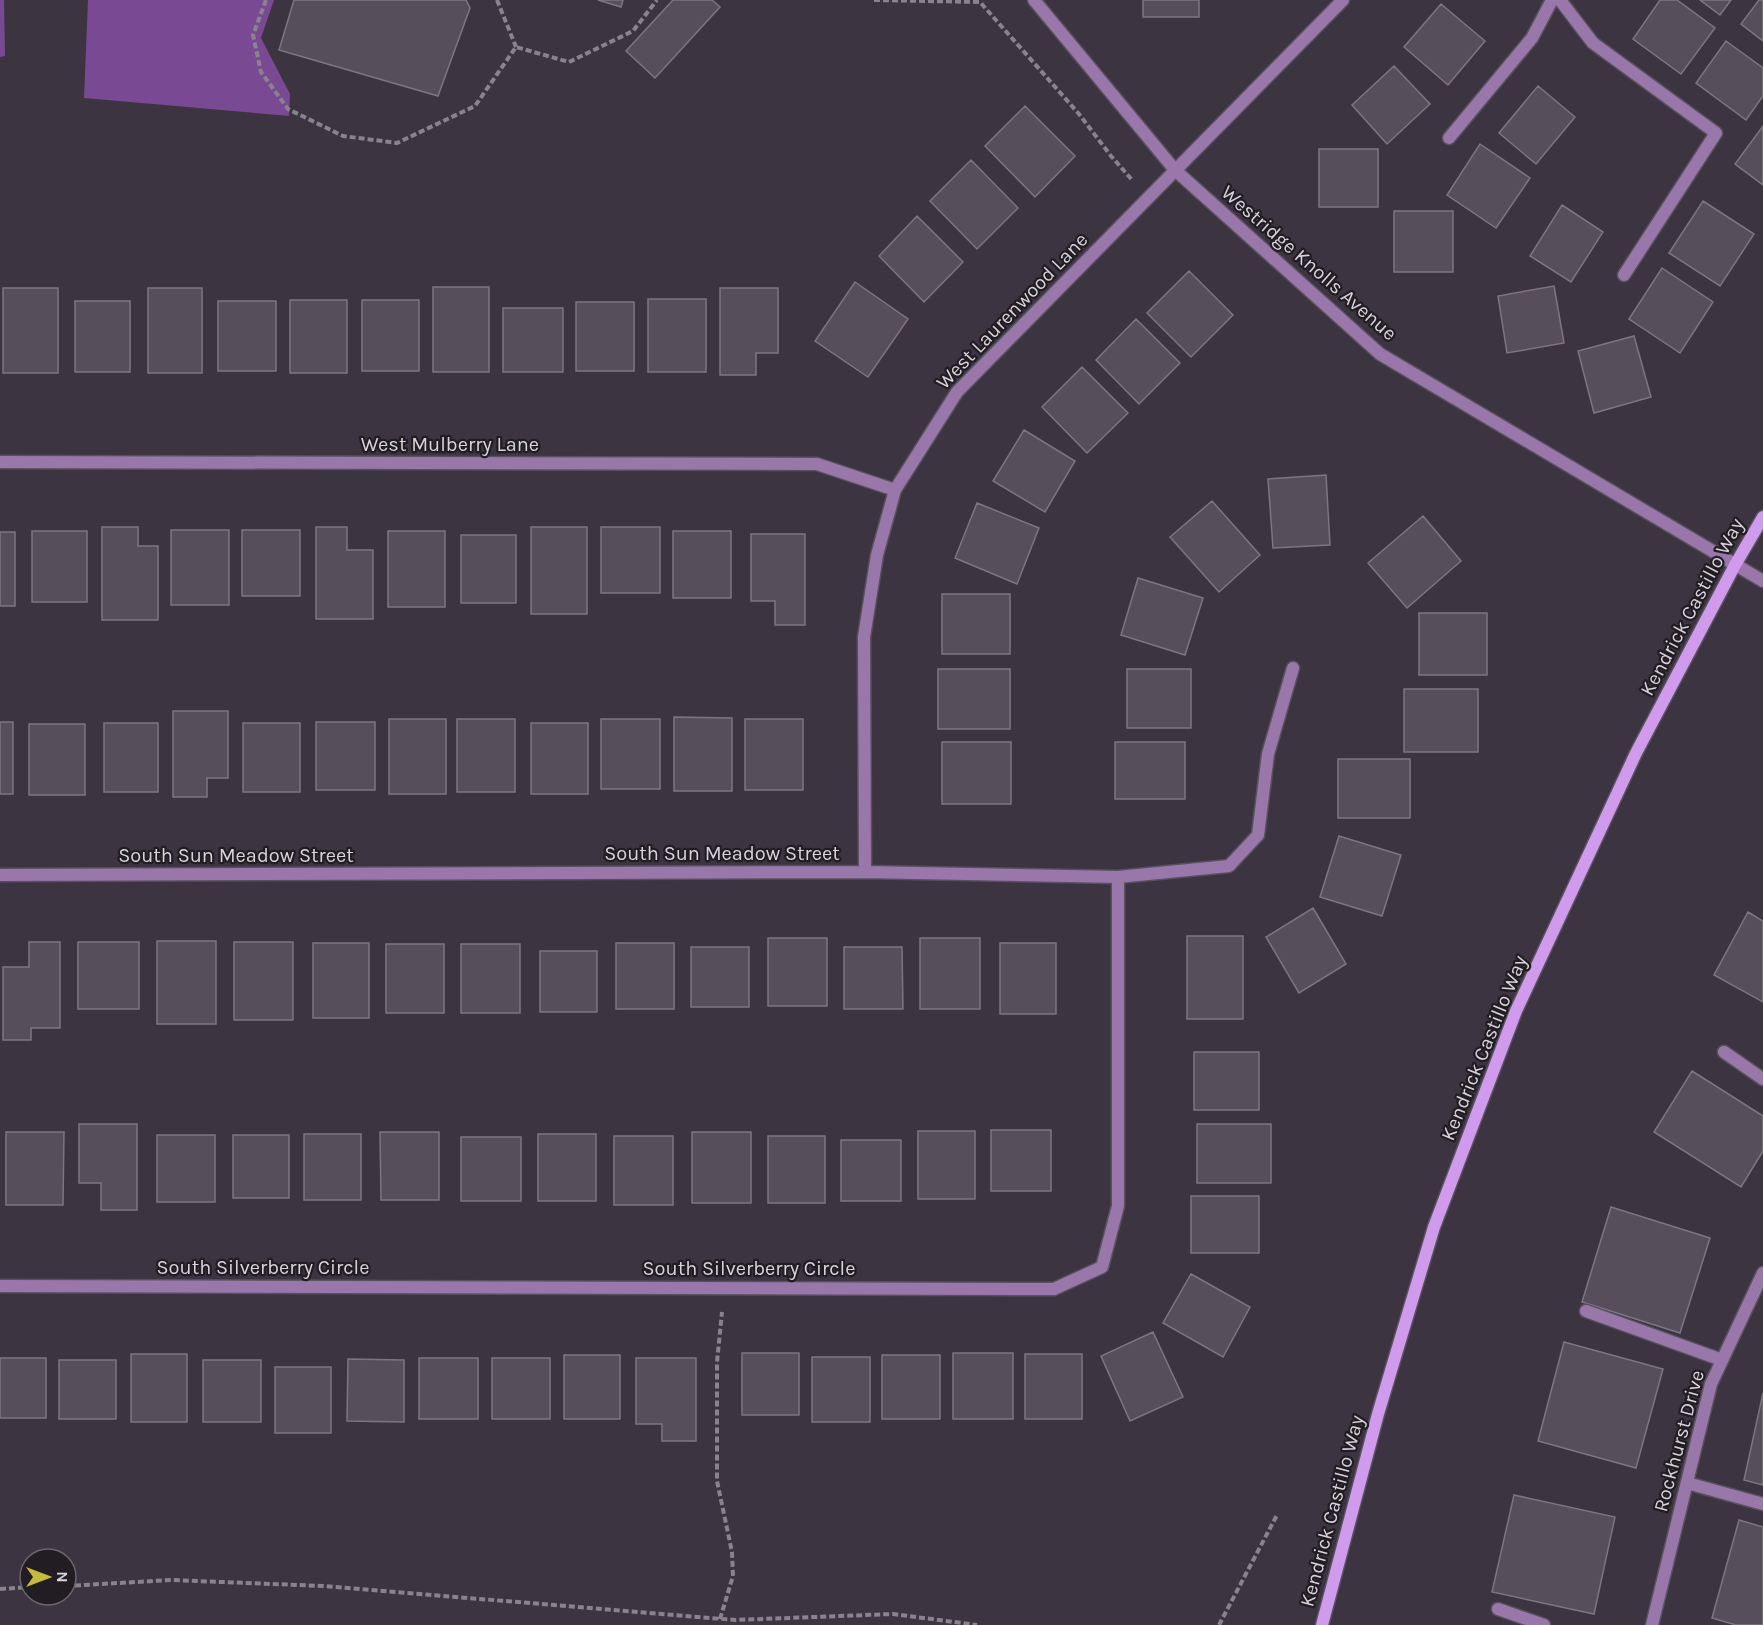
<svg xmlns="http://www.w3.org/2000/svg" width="1763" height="1625" viewBox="0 0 1763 1625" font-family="Karla,sans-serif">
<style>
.green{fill:#7a4993}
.building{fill:#574e5c;stroke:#7e7584;stroke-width:1.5}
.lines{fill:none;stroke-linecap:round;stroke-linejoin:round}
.service-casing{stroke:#58515d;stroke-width:15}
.minor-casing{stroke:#58515d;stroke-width:15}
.tertiary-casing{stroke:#58515d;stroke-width:15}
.secondary-casing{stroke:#58515d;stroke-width:15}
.path{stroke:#89838d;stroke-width:4;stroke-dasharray:6 3;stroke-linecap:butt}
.service{stroke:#9977ab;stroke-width:12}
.minor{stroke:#9977ab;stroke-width:12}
.tertiary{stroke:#9977ab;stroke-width:12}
.secondary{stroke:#d09aed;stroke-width:12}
.labels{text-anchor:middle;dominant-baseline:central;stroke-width:4.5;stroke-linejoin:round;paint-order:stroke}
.street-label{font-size:20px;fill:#d8d3db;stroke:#211d23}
</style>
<rect width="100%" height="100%" fill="#3c3441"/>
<path class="green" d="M0,0H4L5,56L0,57Z
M88,0H274L261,38L290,94L289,116L84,98Z"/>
<path class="building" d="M294,0H466L470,8L438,96L279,50Z
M598,0H623L621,7Z
M673,0H712L720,7L655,78L626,51Z
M1143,0H1199V17H1143Z
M1660,0H1677L1715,28L1681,74L1633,39Z
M1700,0H1731L1720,15Z
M1759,0H1763V41L1741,24Z
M1441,4L1485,41L1448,85L1404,47Z
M1726,41L1763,68V96L1746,120L1696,83Z
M1394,66L1430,104L1387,144L1352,105Z
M1538,86L1575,117L1536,164L1499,133Z
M1025,106L1075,156L1035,197L985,146Z
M1763,126V185L1735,164Z
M1480,144L1530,178L1496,228L1447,195Z
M1319,149H1378V207H1319Z
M971,160L1018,208L977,249L930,201Z
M1703,201L1754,234L1720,286L1669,253Z
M1562,205L1603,232L1571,282L1530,256Z
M1394,211H1453V272H1394Z
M917,216L963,262L924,302L879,256Z
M1662,268L1713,302L1680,353L1629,319Z
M1189,271L1233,315L1191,357L1147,313Z
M855,282L908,319L868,377L815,341Z
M1554,286L1564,343L1507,353L1498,296Z
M433,287H489V372H433Z
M3,288H58V373H3Z
M148,288H202V373H148Z
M720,288H778V353H756V375H720Z
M648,299H706V372H648Z
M290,300H347V373H290Z
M362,300H419V371H362Z
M75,301H130V372H75Z
M218,301H276V371H218Z
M576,302H634V371H576Z
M503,308H563V372H503Z
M1136,319L1180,363L1139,404L1096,360Z
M1634,336L1651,397L1594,413L1578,351Z
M1082,367L1128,413L1087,453L1042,407Z
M1024,430L1075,461L1045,512L993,481Z
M1326,475L1330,545L1273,548L1268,479Z
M1212,501L1260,555L1219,592L1170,537Z
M977,503L1039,528L1017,584L955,558Z
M1423,516L1461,561L1407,608L1368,563Z
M102,527H138V546H158V620H102Z
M316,527H347V550H373V619H316Z
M531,527H587V614H531Z
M601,527H660V593H601Z
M171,530H229V605H171Z
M242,530H300V596H242Z
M32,531H87V602H32Z
M388,531H445V607H388Z
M673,531H731V598H673Z
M0,532H15V606H0Z
M751,534H805V625H775V601H751Z
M461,535H516V603H461Z
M1138,578L1203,598L1185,655L1121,635Z
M942,594H1010V654H942Z
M1419,613H1487V675H1419Z
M938,669H1010V729H938Z
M1127,669H1191V728H1127Z
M1404,689H1478V752H1404Z
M173,711H228V778H207V797H173Z
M674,717L732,718V791H674Z
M389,719H446V794H389Z
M457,719H515V792H457Z
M601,719H660V789H601Z
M745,719H803V790H745Z
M0,722H13V794H0Z
M316,722H375V790H316Z
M104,723H158V792H104Z
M243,723H300V792H243Z
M531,723H588V794H531Z
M29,724H85V795H29Z
M942,742H1011V804H942Z
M1115,742H1185V799H1115Z
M1338,759H1410V818H1338Z
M1339,836L1401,855L1382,916L1320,897Z
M1313,908L1346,964L1299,993L1266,937Z
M1748,912L1763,921V1002L1714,975Z
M1187,936H1243V1019H1187Z
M768,938H827V1006H768Z
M920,938H980V1009H920Z
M157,941H216V1024H157Z
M29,942H60V1028H31V1040H3V967H29Z
M78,942H139V1009H78Z
M234,942H293V1020H234Z
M313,943H369V1018H313Z
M616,943H674V1009H616Z
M1000,943H1056V1014H1000Z
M386,944H444V1013H386Z
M461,944H520V1013H461Z
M691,947H749V1007H691Z
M844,947H902L903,1009H844Z
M540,951H597V1012H540Z
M1194,1052H1259V1110H1194Z
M1692,1071L1763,1116V1151L1741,1187L1654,1132Z
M79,1124H137V1210H101V1183H79Z
M1197,1124H1271V1183H1197Z
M991,1130H1051V1191H991Z
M918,1131H975V1199H918Z
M6,1132H64L63,1205H6Z
M380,1132H439V1200H381Z
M692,1132H751V1203H692Z
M304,1134H361V1200H304Z
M538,1134H596V1201H538Z
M157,1135H215V1202H157Z
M233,1135H289V1198H233Z
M614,1136H673V1205H614Z
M768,1136H825V1203H768Z
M461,1137H521V1201H461Z
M841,1140H901V1201H841Z
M1191,1196H1259V1253H1191Z
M1611,1207L1710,1238L1680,1333L1582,1302Z
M1191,1274L1250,1307L1223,1357L1163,1323Z
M1153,1332L1183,1397L1130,1421L1101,1356Z
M1564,1342L1663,1369L1636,1468L1538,1441Z
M742,1353H799V1415H742Z
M953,1353H1013V1419H953Z
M131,1354H187V1422H131Z
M1025,1354H1082V1419H1025Z
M564,1355H620V1419H564Z
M882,1355H940V1419H882Z
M812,1357H870V1422H812Z
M0,1358H46V1418H0Z
M419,1358H478V1419H419Z
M492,1358H550V1419H492Z
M636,1358H696V1441H662V1424H636Z
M348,1359L404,1360V1422L347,1421Z
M59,1360H116V1419H59Z
M203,1360H261V1422H203Z
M275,1367H331V1433H275Z
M1763,1393V1485L1744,1480Z
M1514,1495L1615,1517L1594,1614L1492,1592Z
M1739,1520L1763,1527V1625H1736L1712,1618Z"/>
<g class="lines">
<defs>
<path id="service" d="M1560,0L1593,43L1716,133L1624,275
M1449,138L1532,38L1552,0
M1724,1052L1763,1079
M1586,1311L1722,1360
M1687,1483L1763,1504
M1498,1609L1544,1625"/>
<path id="minor" d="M0,462L817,464L895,490
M865,872L864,637L877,555L895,490L957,392L1343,0
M0,875L865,872L1118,877L1229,866L1258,835L1268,754L1293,668
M0,1286L1054,1289L1102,1267L1118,1206V877
M1652,1625L1711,1384L1763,1273"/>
<path id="tertiary" d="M1034,0L1175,170L1380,354L1763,581"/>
<path id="secondary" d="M1322,1625L1378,1414L1434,1227L1516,1011L1636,753L1735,565L1763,517"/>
</defs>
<use href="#service" class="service-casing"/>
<use href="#minor" class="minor-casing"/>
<use href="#tertiary" class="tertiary-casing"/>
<use href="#secondary" class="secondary-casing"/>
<path class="path" d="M266,0L253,35L261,72L288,109L343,136L397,143L475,106L516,47L569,62L633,31L657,0
M497,0L516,47
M874,0L980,2L1079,114L1111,156L1133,181
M66,1586L171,1580L323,1586L735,1620L893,1614L977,1625
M0,1589L30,1587
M720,1619L733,1576L732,1552L717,1481V1362L722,1312
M1219,1625L1277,1515"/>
<use href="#service" class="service"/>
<use href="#minor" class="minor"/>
<use href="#tertiary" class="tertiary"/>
<use href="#secondary" class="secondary"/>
</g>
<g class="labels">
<g class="street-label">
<text transform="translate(1309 263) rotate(41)">Westridge Knolls Avenue</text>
<text transform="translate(1012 311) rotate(-46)">West Laurenwood Lane</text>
<text x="450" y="444">West Mulberry Lane</text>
<text transform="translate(1692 607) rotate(-62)">Kendrick Castillo Way</text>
<text x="722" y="853">South Sun Meadow Street</text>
<text x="236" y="855">South Sun Meadow Street</text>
<text transform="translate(1484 1048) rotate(-68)">Kendrick Castillo Way</text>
<text x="263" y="1267">South Silverberry Circle</text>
<text x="749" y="1268">South Silverberry Circle</text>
<text transform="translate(1679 1441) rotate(-75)">Rockhurst Drive</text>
<text transform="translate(1332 1511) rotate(-75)">Kendrick Castillo Way</text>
</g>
</g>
<g transform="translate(48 1577) rotate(90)"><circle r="28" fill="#211d23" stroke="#6a666d" stroke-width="1.5"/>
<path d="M0-4.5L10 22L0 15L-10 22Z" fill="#c8bb3b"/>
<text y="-9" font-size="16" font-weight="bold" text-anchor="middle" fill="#d8d3db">N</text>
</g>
</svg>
